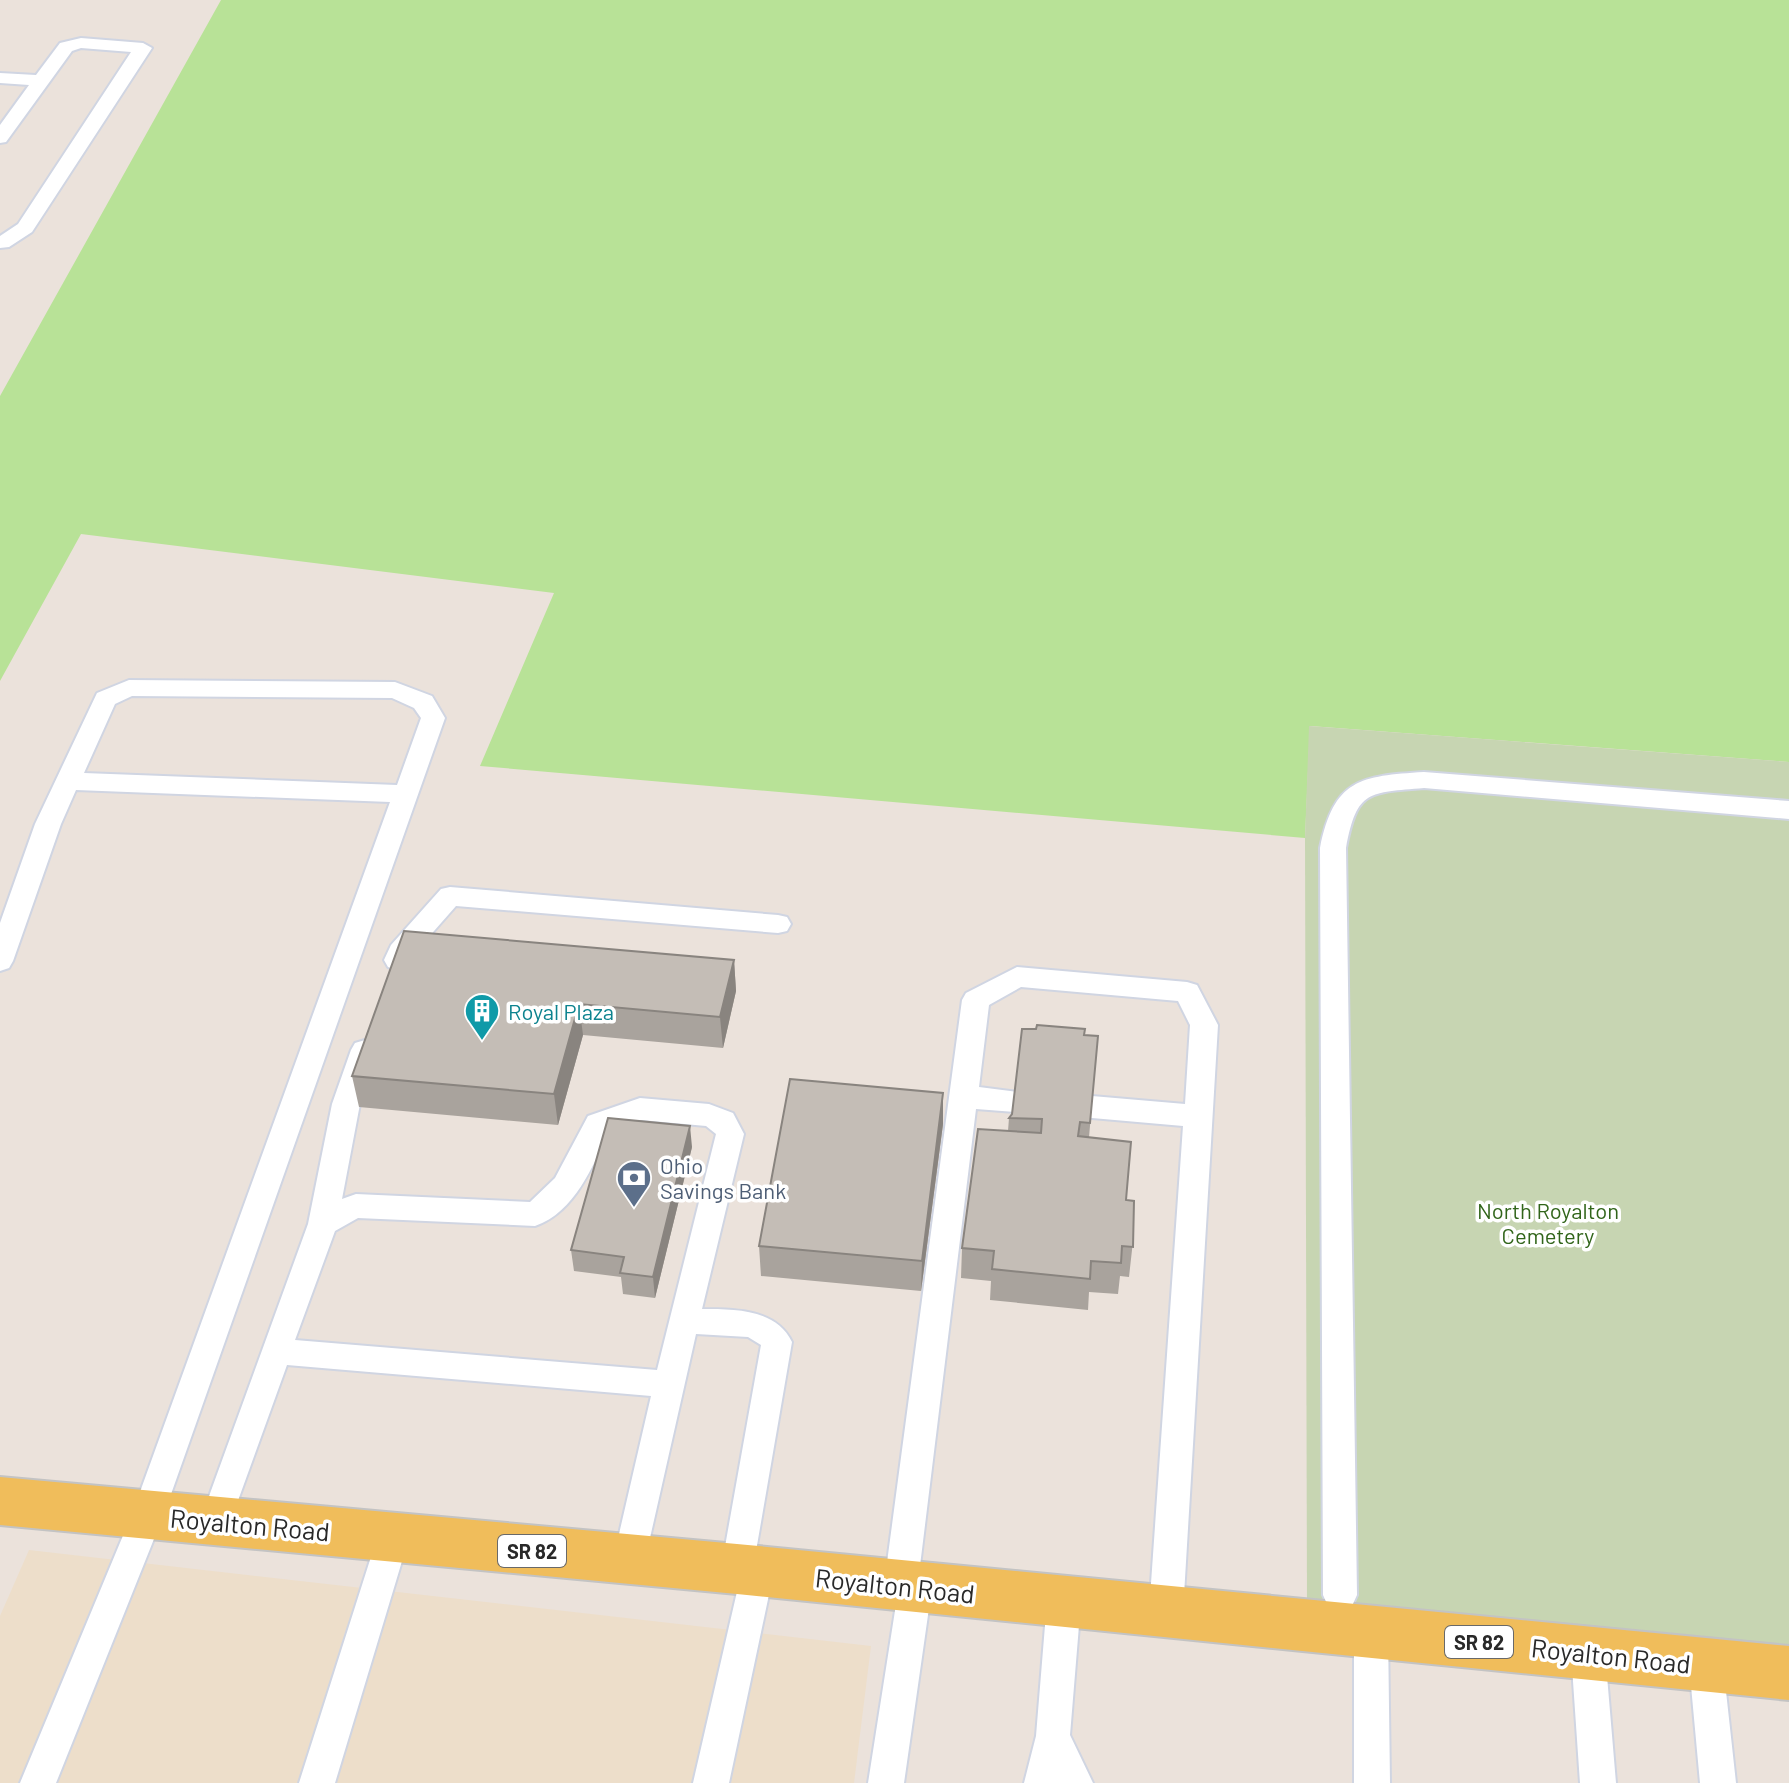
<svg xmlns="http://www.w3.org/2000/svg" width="1789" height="1783" viewBox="0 0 1789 1783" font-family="Barlow,sans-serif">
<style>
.education{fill:#eddeca}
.green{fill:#b8e297}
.cemetery{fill:#c7d5b2}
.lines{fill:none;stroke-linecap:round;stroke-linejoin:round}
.lane-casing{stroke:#d0d5e2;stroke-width:4}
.primary-casing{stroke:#c3c3c3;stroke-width:4}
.lane{fill:#fff;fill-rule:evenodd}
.primary{fill:#f0bd5b;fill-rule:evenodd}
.wall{fill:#a9a39d}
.shaded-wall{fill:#89847f}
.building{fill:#c4bdb6;stroke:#89847f;stroke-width:2}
.labels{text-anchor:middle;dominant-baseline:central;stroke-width:7;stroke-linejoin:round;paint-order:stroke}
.shield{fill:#fff;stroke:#696969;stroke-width:2}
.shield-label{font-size:20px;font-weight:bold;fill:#292929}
.culture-label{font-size:22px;fill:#0d838f;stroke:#fff;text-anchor:start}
.service-label{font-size:22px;fill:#4e5e75;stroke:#fff;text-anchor:start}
.park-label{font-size:22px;fill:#31651a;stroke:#fff}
.near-street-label{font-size:26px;fill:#292929;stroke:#fff}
</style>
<rect width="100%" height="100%" fill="#ebe2db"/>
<path class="education" d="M29,1550L871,1646L854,1783H0V1616Z"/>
<path class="green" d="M221,0H1789V762L1310,726L1305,838L480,766L554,593L81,534L0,681V396Z"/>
<path class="cemetery" d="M1309,726L1789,762V1652L1307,1608L1305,838Z"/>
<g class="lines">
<defs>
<path id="lane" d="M81,38L143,43L152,48L32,232L9,247L0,248V236L18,224L131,52L81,48L72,51L6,142L0,143V125L29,85L0,83V73L36,75L60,43Z
M129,680L395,682L432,696L445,718L164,1514L56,1783H20L132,1514L390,802L76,790L61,824L13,961L9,968L0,971V923L35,824L97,693ZM132,696L392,698L414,708L421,718L397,785L84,773L115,704Z
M1424,772L1789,801V819L1424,788C1369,793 1357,789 1346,848L1357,1595L1352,1606L1340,1610L1328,1606L1323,1595L1320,848C1334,779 1360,776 1424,772Z
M450,887L778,915L787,917L791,924L787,931L778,933L456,906L412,956L406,967L397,970L388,967L384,960L391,945L441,889Z
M1017,967L1187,982L1197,985L1218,1025L1183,1612L1178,1623L1166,1627L1154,1623L1149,1612L1183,1126L1092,1118L1082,1115L1078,1107L1082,1099L1092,1096L1185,1104L1190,1025L1178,1001L1021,987L989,1005L979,1087L1025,1093L1029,1101L1025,1109L1015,1112L976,1109L919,1574L927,1576L932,1587L904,1783H868L897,1598L889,1596L884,1585L962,1000L966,993Z
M365,1040L375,1043L379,1050L360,1104L342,1199L356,1194L530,1202L555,1178L588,1116L640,1098L709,1104L733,1113L744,1134L702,1309C735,1309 776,1309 792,1342L755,1557L770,1561L774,1571L729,1783H693L739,1583L725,1579L721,1569L761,1345L748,1337L696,1334L645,1560L641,1570L629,1575L617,1570L613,1560L651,1396L287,1365L227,1531L216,1535L205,1531L200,1521L308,1224L332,1104L351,1050L355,1043ZM641,1120L706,1126L716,1134L657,1370L295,1340L335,1231L358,1218L535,1226C575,1212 592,1167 609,1132Z
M393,1524L405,1528L409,1538L335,1783H299L377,1538L381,1528Z
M1064,1586L1076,1590L1081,1601L1070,1735L1093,1783H1024L1036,1736L1047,1601L1052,1590Z
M1371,1616L1383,1620L1388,1631L1390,1783H1354V1631L1359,1620Z
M1588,1636L1600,1641L1605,1652L1616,1783H1580L1571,1652L1576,1641Z
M1706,1648L1718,1653L1723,1664L1736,1783H1700L1689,1664L1694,1653Z"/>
<path id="primary" d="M0,1477L737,1544L1789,1646V1700L737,1594L0,1525Z"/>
</defs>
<use href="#lane" class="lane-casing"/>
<use href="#primary" class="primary-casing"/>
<use href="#lane" class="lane"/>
<use href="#primary" class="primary"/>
</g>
<path class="wall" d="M404,931L734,960L736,991L723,1048L583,1035L558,1125L359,1107L352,1076Z
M1098,1036L1089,1137L1126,1200L1133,1241L1129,1277L1120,1276L1118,1294L1089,1292L1088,1310L990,1300L991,1281L961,1278L962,1248L1008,1131L1009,1118Z
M943,1124L921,1291L761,1276L759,1246Z
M692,1147L655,1298L623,1294L621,1277L574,1271L571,1250Z"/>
<path class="shaded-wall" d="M734,960L736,991L723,1048L720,1017Z
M579,1004L583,1035L558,1125L554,1094Z
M943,1093V1124L921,1291L922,1261Z
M690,1126L692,1147L655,1298L653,1277Z"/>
<path class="building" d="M404,931L734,960L720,1017L579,1004L554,1094L352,1076Z
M1037,1025L1085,1029L1084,1035L1098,1036L1090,1123L1080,1122L1078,1136L1131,1142L1126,1200L1134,1201L1133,1247L1122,1246L1121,1263L1091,1261L1090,1279L992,1269L994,1251L962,1248L978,1129L1041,1133L1042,1119L1009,1118L1012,1114L1022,1029H1036Z
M790,1079L943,1093L922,1261L759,1246Z
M608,1118L690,1126L653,1277L620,1273L624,1257L571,1250Z"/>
<defs>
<symbol id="building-pin" viewBox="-11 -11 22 30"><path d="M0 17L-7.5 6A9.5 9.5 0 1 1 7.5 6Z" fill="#0f9aa8" stroke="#fff"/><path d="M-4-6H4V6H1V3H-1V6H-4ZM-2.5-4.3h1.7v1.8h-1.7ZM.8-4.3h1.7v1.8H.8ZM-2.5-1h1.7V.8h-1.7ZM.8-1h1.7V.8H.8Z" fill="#fff"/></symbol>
<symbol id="bank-pin" viewBox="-11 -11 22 30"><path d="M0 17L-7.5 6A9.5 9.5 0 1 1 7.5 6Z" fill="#5c6f8a" stroke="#fff"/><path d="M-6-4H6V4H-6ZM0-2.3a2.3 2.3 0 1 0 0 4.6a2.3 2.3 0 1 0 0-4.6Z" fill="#fff"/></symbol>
</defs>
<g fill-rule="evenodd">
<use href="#building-pin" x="462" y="991" width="40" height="54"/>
<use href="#bank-pin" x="614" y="1158" width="40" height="54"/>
</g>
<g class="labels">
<g class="shield">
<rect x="498" y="1535" width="68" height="32" rx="6"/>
<rect x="1445" y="1626" width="68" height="32" rx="6"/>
</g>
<g class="shield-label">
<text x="532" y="1551">SR 82</text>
<text x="1479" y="1642">SR 82</text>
</g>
<g class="culture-label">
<text x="508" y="1011">Royal Plaza</text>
</g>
<g class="service-label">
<text x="660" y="1165">Ohio<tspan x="660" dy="25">Savings Bank</tspan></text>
</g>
<g class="park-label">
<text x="1548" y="1210">North Royalton<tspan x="1548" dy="25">Cemetery</tspan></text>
</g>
<g class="near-street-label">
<text transform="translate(250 1524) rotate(5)">Royalton Road</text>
<text transform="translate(895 1585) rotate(6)">Royalton Road</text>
<text transform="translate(1611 1655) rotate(6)">Royalton Road</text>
</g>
</g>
</svg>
